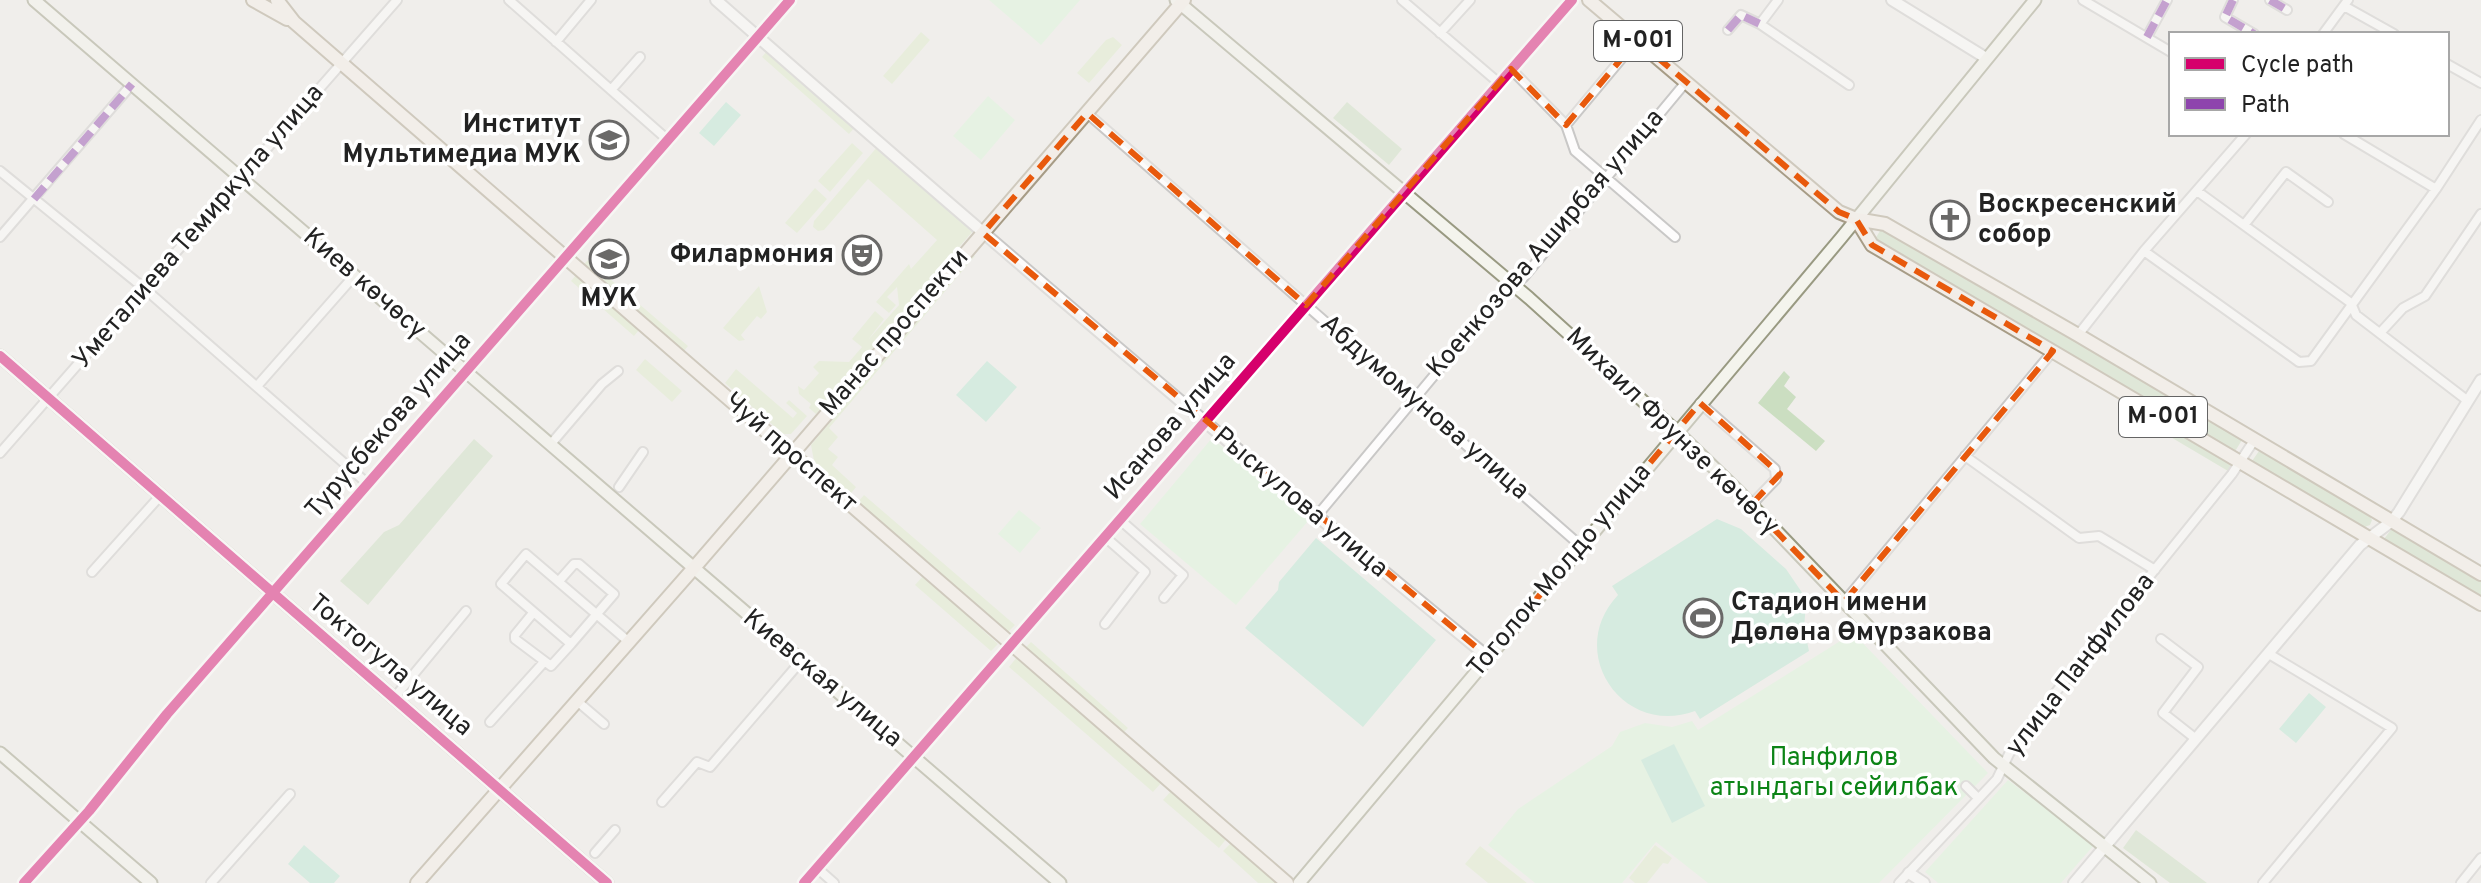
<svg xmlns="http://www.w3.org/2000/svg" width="2481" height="883" viewBox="0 0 2481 883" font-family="Overpass,sans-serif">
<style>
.grass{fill:#ddeccb}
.forest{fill:#cbdec1}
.park{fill:#daf5da}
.pitch{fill:#b7e6d2}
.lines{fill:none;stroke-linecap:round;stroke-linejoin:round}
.minor-casing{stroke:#c9c8c7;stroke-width:12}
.tertiary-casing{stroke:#c9c8c7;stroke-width:14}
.secondary-casing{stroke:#999a82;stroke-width:15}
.primary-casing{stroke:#a79c86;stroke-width:16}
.minor{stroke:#fdfcfc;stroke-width:8}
.tertiary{stroke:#fdfcfc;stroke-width:10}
.secondary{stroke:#f4f4ed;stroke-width:11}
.primary{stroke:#f3ede7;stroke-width:12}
.quiet{stroke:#8e44ad;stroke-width:8;stroke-dasharray:16 8;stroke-linecap:butt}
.cycleway-casing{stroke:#fff;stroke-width:15}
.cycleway{stroke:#d6006c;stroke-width:10}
.marked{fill:none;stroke:#e8590c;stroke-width:6;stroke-dasharray:16 10;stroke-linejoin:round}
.labels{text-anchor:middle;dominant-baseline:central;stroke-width:7;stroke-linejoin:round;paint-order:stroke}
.shield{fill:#fff;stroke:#646464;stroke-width:2}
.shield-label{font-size:24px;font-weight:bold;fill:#222}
.poi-label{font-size:26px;font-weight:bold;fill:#222;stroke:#fff;text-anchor:end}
.street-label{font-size:26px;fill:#222;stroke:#fff}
.park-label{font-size:26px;fill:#0c8416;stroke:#fff}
</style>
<rect width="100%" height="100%" fill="#f0eeeb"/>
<path class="grass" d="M921,32L930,40L892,84L883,76Z
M1113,37L1122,45L1089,83L1077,73L1106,40Z
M767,51L855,127L849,134L762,57Z
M852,143L863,153L830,192L818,181Z
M878,146L973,231L816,414L809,408L811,404L799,394L798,386L804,390L819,373L813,367L819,361L849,362L862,347L852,339L875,311L884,319L868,340L899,305L897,287L887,297L896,305L889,313L876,302L909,264L911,269L937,240L868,179L824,230L818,231L813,227L814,221Z
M815,188L827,199L797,233L785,223Z
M971,253L975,256L829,428L838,437L828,449L838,457L832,465L856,487L849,496L815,466L811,445Z
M588,260L688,346L684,351L583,265Z
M576,275L639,330L634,336L571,281Z
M759,286L767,312L761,319L757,316L741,335L745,340L739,341L723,328Z
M645,359L682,391L672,402L636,370Z
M736,369L793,418L797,413L786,403L789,400L807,416L791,434H783L725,383Z
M864,495L1015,625L1008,632L858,502Z
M923,576L998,644L991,651L915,585Z
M1031,642L1128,728L1122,734L1025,648Z
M1017,657L1162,782L1153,792L1009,667Z
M1171,791L1227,838L1219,848L1163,800Z
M1231,843L1277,883H1258L1223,851Z
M1655,845L1672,858L1668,864L1663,863L1647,883H1635L1629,878Z
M1480,846L1527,883H1488L1465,864Z"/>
<path class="forest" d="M1347,102L1402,149L1389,165L1333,118Z
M1883,226L2242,440L2234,453L1875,239Z
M1784,371L1790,377L1784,386L1796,397L1787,409L1825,441L1816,451L1758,403Z
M2158,421L2228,462L2231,464L2228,471L2152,426Z
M474,439L493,456L368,605L340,581L384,532L399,525Z
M2259,451L2369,515L2372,520L2370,525L2362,528L2250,464Z
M2393,527L2481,580V598L2384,539Z
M2136,830L2207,883H2170L2123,848Z"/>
<path class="park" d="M989,0H1080L1041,45Z
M988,96L1015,120L981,160L953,136Z
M1212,438L1309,520L1236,605L1140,524Z
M1019,510L1041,528L1020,553L998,534Z
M1853,633L1988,773L1879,883H1708L1656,842L1622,883H1535L1488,845L1518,809L1612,746L1620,732L1645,723L1672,727L1692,721L1698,730Z
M2008,780L2094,845L2061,883H1938L1925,872Z"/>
<path class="pitch" d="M726,102L741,115L714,146L699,133Z
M987,361L1017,387L986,422L956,395Z
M1717,519L1741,529L1786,569L1803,594L1806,604L1804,628L1809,651L1700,719L1695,711C1623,738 1564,652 1618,595L1612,586Z
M1316,538L1436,640L1363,727L1245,628L1278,590L1279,582Z
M2309,693L2326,707L2296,743L2279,729Z
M1674,744L1705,806L1672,823L1641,760Z
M304,845L340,876L334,883H310L288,864Z"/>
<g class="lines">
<defs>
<path id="minor" d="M509,0L669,141
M1402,0L1499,83
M1778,0L1760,24L1849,85
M2083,0L2171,52
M2233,0L2225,17L2254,34
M2270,0L2287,10
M2344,6L2394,34
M1728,30L1741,15L1760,24
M1440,33L1470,0
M2323,34L2348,0
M2147,37L2167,0
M556,42L591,0
M2447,64L2481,83
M1511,69L1566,125L1575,151L1675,237
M611,90L640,57
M1087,113L1581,546
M1566,125L1637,40
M2344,134L2436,189
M0,171L145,289L368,484
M2197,191L2351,303L2356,315L2468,401
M2244,225L2286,172L2328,202
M0,237L132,84
M2144,251L2299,362L2311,361L2436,189L2481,120
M2380,333L2403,308L2425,296L2481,214
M2078,335L2144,251L2246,134
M258,385L354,276
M1700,403L1775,469L1776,479L1751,505
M550,445L602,384L618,371
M0,453L397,0
M1965,456L2079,538L2099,536L2155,570
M619,487L643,452
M1316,517L1512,282L1523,278L1686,82
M1119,519L1183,575L1164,598
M1104,536L1145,572L1105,624
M92,572L160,496
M559,581L574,564H579L614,594L571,644
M1844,602L2053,351
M533,613L515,635V639L551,666L571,644L501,584L526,554L629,642
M2161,639L2198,667L2163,713L2196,739
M394,698L466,611
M577,701L604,724
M490,722L544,662
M1966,786L1978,798
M662,802L697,762L710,767L801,661
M595,853L615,830
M817,868L834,883
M24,883L89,811L167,714L790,0
M211,883L290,794
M1899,883L1997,779L2009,754L2039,713L2232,474L2255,439
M2263,883L2392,728L2269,654
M2461,883L2481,858"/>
<path id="tertiary" d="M716,0C970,223 1226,443 1488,657
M1892,0L1986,58
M1909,873L1924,883
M804,883L1572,0
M2074,883L2360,545L2392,521L2399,512L2481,380"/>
<path id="secondary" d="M34,0L1060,883
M1176,0L1529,298L1676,431L1740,493L1994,758L2150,883
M0,356L607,883
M0,753L151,883
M1299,883L1841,238L2035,0"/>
<path id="primary" d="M253,0L287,19
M277,0L294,22L1287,883
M1589,0L1839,212L1856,219L1885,224L2078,335L2481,574
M1856,219L1872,245L2481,604
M417,883L693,569L1184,0"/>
</defs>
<use href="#minor" class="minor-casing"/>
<use href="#tertiary" class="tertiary-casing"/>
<use href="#secondary" class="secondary-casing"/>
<use href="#primary" class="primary-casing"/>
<use href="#minor" class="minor"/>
<use href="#tertiary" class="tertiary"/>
<use href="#secondary" class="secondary"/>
<use href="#primary" class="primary"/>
<path class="quiet" d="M2233,0L2225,17L2254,34
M2270,0L2287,10
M1728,30L1741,15L1760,24
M2147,37L2167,0
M34,199L132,84"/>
<defs>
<path id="cycleway" d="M0,356L607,883
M24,883L89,811L167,714L790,0
M804,883L1572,0"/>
</defs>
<use href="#cycleway" class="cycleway-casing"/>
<use href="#cycleway" class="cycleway"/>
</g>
<path d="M0 0H2481V883H0ZM1637,40L1839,212L1856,219L1872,245L2053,351L1844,602L1751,505L1780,474L1700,403L1488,657L983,233L1087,113L1306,305L1511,69L1566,125Z" fill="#f0eeeb" fill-opacity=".55" fill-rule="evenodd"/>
<path class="marked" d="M1637,40L1839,212L1856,219L1872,245L2053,351L1844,602L1751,505L1780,474L1700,403L1488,657L983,233L1087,113L1306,305L1511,69L1566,125Z"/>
<defs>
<symbol id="university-ring" viewBox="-11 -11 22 22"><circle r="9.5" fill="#fff" stroke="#6a6968" stroke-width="1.5"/><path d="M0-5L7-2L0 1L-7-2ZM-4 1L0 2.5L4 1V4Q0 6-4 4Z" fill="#6a6968"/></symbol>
<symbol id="church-ring" viewBox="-11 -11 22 22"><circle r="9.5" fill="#fff" stroke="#6a6968" stroke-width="1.5"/><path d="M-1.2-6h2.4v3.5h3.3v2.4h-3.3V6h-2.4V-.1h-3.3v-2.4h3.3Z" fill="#6a6968"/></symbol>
<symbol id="theatre-ring" viewBox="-11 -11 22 22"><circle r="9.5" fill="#fff" stroke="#6a6968" stroke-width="1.5"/><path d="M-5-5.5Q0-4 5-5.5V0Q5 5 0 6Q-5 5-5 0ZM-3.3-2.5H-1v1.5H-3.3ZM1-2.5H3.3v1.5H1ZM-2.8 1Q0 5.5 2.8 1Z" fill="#6a6968"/></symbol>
<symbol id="stadium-ring" viewBox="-11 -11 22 22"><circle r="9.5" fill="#fff" stroke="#6a6968" stroke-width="1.5"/><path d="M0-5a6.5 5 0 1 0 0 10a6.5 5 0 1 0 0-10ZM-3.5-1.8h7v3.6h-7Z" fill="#6a6968"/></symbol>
</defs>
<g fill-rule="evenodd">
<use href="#university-ring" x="587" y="118" width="44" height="44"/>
<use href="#church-ring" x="1928" y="198" width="44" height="44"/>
<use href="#theatre-ring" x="840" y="233" width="44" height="44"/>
<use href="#university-ring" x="587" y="237" width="44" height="44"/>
<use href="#stadium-ring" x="1681" y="596" width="44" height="44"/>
</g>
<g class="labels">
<g class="shield">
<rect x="1594" y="21" width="88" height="40" rx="6"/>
<rect x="2119" y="397" width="88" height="40" rx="6"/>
</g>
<g class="shield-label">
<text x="1638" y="41">М-001</text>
<text x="2163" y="417">М-001</text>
</g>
<g class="poi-label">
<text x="581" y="125">Институт<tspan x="581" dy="30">Мультимедиа МУК</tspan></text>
<text x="1978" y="205" text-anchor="start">Воскресенский<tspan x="1978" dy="30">собор</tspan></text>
<text x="834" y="255">Филармония</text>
<text x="609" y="299" text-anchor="middle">МУК</text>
<text x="1731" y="603" text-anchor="start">Стадион имени<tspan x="1731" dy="30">Дөлөна Өмүрзакова</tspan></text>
</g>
<g class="street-label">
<text transform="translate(199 227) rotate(-49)">Уметалиева Темиркула улица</text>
<text transform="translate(1546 244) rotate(-49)">Коенкозова Аширбая улица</text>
<text transform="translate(364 284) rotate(41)">Киев көчөсү</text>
<text transform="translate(895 333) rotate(-49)">Манас проспекти</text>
<text transform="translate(1424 408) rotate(41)">Абдумомунова улица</text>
<text transform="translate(389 426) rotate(-49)">Турусбекова улица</text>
<text transform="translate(1171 427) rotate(-49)">Исанова улица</text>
<text transform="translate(1672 432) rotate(44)">Михаил Фрунзе көчөсү</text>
<text transform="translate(790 453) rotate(41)">Чуй проспект</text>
<text transform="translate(1300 503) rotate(40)">Рыскулова улица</text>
<text transform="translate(1560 571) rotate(-50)">Тоголок Молдо улица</text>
<text transform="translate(2081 665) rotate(-52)">улица Панфилова</text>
<text transform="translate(390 666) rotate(40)">Токтогула улица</text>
<text transform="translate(822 679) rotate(40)">Киевская улица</text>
</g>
<g class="park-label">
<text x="1834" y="758">Панфилов<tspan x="1834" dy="30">атындагы сейилбак</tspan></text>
</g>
</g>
<rect x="2169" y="32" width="280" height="104" fill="#ffffff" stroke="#a7a7a7" stroke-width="2"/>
<rect x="2185" y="58" width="40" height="12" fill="#d6006c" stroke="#a7a7a7" stroke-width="2"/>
<text x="2241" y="72" font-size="24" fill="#222222">Cycle path</text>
<rect x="2185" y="98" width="40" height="12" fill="#8e44ad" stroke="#a7a7a7" stroke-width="2"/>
<text x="2241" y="112" font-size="24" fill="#222222">Path</text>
</svg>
